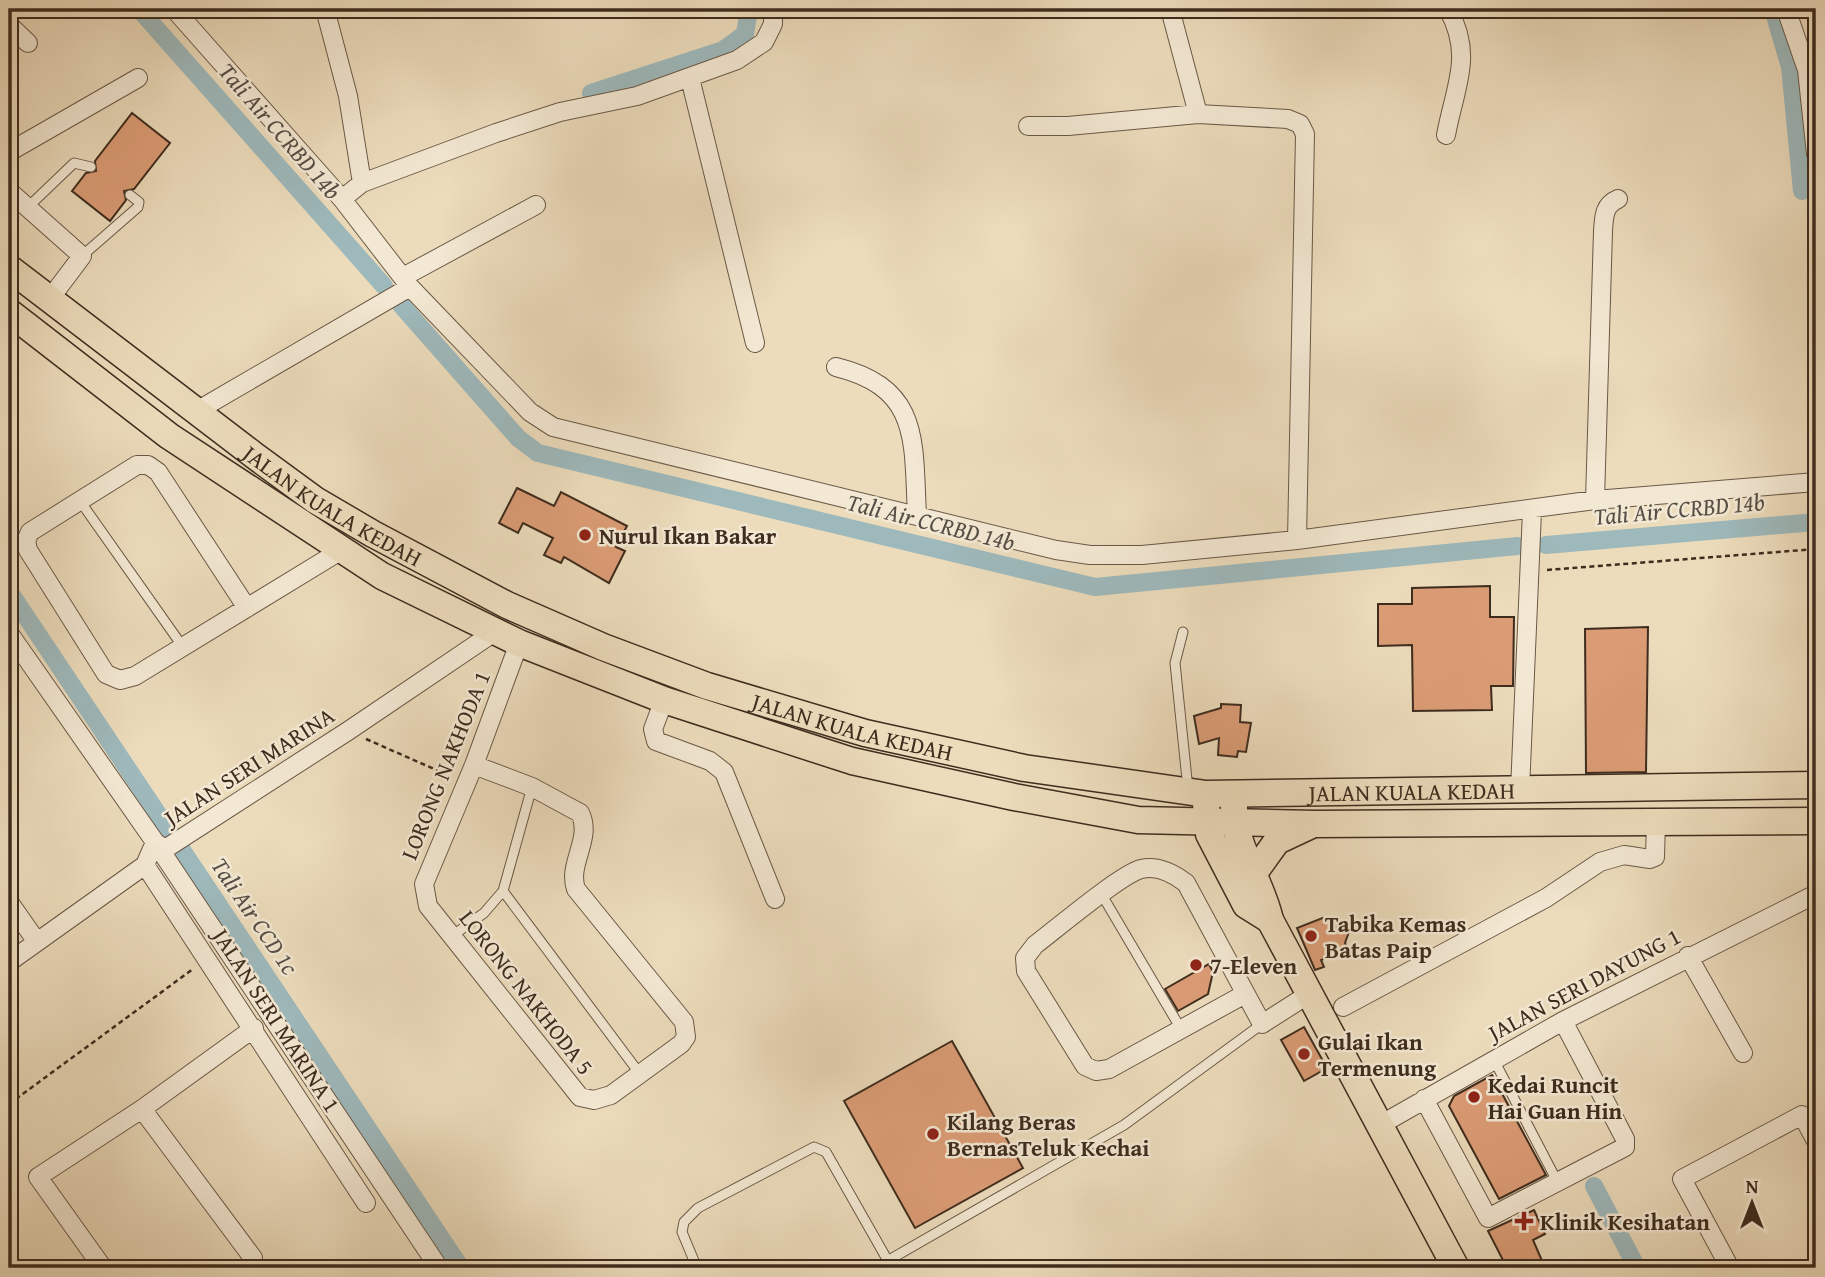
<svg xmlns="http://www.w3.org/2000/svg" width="1825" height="1277" viewBox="0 0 1825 1277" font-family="'Gentium Book Plus',serif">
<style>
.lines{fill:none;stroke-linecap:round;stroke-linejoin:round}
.canal{stroke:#9eb9bc;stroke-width:18}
.building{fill:#db9c75;stroke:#3e2c1e;stroke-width:2}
.lane-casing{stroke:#6a5846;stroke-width:11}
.street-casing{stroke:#6a5846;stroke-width:20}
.primary-casing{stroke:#3e2c1e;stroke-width:29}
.path{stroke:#3e2c1e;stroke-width:2.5;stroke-dasharray:5 3.5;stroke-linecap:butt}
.lane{stroke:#f3e8d3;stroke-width:9}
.street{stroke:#f3e8d3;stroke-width:18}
.primary{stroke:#ecdcbc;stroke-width:26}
.poi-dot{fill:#8f2418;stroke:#f3e8d3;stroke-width:2.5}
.labels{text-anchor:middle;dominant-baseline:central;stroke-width:5;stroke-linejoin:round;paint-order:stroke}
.street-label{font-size:23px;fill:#3e2c1e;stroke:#f3e8d3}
.poi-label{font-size:23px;font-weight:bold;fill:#3e2c1e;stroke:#f3e8d3;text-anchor:start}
.water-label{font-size:24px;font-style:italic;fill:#564f46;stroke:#f3e8d3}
</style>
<rect width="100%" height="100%" fill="#ecdcbc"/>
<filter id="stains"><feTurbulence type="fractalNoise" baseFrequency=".00286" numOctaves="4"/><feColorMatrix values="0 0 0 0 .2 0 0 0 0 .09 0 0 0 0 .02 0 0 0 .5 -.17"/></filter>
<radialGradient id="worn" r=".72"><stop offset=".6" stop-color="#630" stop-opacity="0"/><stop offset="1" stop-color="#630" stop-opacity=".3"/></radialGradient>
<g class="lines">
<path class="canal" d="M139,9L384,286
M1773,9L1790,67L1802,191
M591,93L723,50L745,34L749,9
M401,305L518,438L538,453L1095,587L1518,546
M1546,545L1816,522
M9,591L461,1268
M1594,1186L1637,1268"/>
</g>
<path class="building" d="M132,113L170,143L134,189L124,191L126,200L110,221L72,191L86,173L96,171L95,161Z
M517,488L554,506L561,492L627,526L616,547L625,551L609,583L564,557L561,563L544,555L553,538L523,523L518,533L499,523Z
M1490,586V617H1514L1513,686H1491L1492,710L1413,711L1412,645L1378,646V604H1412V588Z
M1648,627L1646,772L1586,773L1585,629Z
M1221,704L1241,705L1240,722L1251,723L1246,752L1238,751L1237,757L1218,755L1219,738L1199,744L1194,716L1221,708Z
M1325,917L1351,926L1345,943L1348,950L1321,960L1324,967L1315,970L1297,928Z
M1209,964L1213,972L1208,994L1178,1011L1165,989Z
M1304,1027L1327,1068L1304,1081L1281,1040Z
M952,1041L1023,1168L915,1228L844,1101Z
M1492,1075L1546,1175L1499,1199L1449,1106L1454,1096Z
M1534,1210L1545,1234L1533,1240L1543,1263L1533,1268H1507L1488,1231Z"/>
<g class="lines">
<defs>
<path id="lane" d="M27,208L74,163L91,167
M82,256L138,207L139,202L130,195
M80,501L183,647
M1183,632L1175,663L1188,789
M503,891L640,1074
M1102,895L1181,1029
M452,936L484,913L503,891L532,787
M1494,1060L1558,1183
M697,1268L682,1232L684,1222L698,1208L814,1147L826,1152L888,1261
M875,1268L1124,1125L1262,1024"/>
<path id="street" d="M174,9L342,199L410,287L530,412L553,427L1056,550L1090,555H1142L1297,540L1595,500L1816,482
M325,9L348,96L362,183
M1170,9L1198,114L1288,119L1300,124L1305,134L1297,540
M1786,9L1807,70L1816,154
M9,25L28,43
M690,78L755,343
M1028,126H1068L1198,114
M1446,135C1455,86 1474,56 1448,9
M9,152L138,78
M9,191L82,256L49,300
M342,199L362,183L496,133L560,112L637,96L737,60L764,42L773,24V9
M403,277L536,205
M836,367C921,388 913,441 917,515
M195,412L410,287
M1595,500L1603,231C1604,216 1604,205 1618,199
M247,608L158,472L148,465H137L30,532L26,541L28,550L106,674L120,680L135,676L340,551
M9,633L155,842L439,1268
M664,700L653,729L656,741L710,761L724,772L775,899
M474,765L532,787L580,813C593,838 567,864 576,889L684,1022L686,1037L681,1044L611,1095L594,1100L580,1097L428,906L424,884L474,765L519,643
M1520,790L1532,511
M145,865L366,1203
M9,902L37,942
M1688,956L1743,1053
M9,962L145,865L155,842L165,849L348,731L493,633
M1245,994L1109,1069L1096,1071L1085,1066L1026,971L1025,958L1035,945C1056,929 1121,874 1141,869C1157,865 1173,873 1186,883L1262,1024L1309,994
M1343,1007L1546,898L1600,862L1624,855L1650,859L1655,857L1656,822
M1424,1099L1488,1218L1625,1147V1139L1563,1021
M142,1109L253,1258
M1380,1125L1563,1021L1816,894
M103,1268L38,1177L142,1109L254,1028
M1730,1268L1682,1179L1802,1115L1816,1141"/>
<g id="primary">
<path id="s1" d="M9,268L255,456L315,500L373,534L507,605L603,647L707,686L865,733L1024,768L1206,794L1816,785"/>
<path d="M9,312L169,436L382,576L519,643L664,700L852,761L1014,797L1138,820L1314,824L1816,821"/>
<path d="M1206,804L1209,834L1246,905L1270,920"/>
<path d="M1234,806C1233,845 1262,882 1270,920L1456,1268"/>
<path d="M1254,873L1277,841L1309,826"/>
</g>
</defs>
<use href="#lane" class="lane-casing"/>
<use href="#street" class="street-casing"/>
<use href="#primary" class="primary-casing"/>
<path class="path" d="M1547,570L1816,549
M366,739L450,776
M9,1104L193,969"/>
<use href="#lane" class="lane"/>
<use href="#street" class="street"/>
<use href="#primary" class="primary"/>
</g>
<g class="poi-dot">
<circle cx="585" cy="535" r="7"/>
<circle cx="1311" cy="936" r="7"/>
<circle cx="1196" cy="965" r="7"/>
<circle cx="1304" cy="1054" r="7"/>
<circle cx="1474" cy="1097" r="7"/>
<circle cx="933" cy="1134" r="7"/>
<path d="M1520.5 1210.5h7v7h7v7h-7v7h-7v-7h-7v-7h7z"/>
</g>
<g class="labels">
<g class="street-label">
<text stroke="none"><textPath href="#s1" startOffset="402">JALAN KUALA KEDAH</textPath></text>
<text stroke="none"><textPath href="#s1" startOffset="970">JALAN KUALA KEDAH</textPath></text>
<text transform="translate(445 765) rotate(-68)">LORONG NAKHODA 1</text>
<text transform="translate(249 766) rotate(-33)">JALAN SERI MARINA</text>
<text stroke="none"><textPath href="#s1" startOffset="1536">JALAN KUALA KEDAH</textPath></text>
<text transform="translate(1584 984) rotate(-28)">JALAN SERI DAYUNG 1</text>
<text transform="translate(527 992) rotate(52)">LORONG NAKHODA 5</text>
<text transform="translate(277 1020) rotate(57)">JALAN SERI MARINA 1</text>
</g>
<g class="poi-label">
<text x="599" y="535">Nurul Ikan Bakar</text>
<text x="1325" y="923">Tabika Kemas<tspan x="1325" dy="26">Batas Paip</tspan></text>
<text x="1210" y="965">7-Eleven</text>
<text x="1318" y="1041">Gulai Ikan<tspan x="1318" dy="26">Termenung</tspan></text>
<text x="1488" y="1084">Kedai Runcit<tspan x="1488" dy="26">Hai Guan Hin</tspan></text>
<text x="947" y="1121">Kilang Beras<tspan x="947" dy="26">BernasTeluk Kechai</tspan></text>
<text x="1540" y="1221">Klinik Kesihatan</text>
</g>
<g class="water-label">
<text transform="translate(280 131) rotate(49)">Tali Air CCRBD 14b</text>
<text transform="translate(1679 509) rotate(-5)">Tali Air CCRBD 14b</text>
<text transform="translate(931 522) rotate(14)">Tali Air CCRBD 14b</text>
<text transform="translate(255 916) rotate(56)">Tali Air CCD 1c</text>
</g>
</g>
<rect width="1825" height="1277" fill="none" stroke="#ecdcbc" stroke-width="35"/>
<rect x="10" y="10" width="1804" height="1256" fill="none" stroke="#3e2c1e" stroke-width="3.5"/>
<rect x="18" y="18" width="1790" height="1242" fill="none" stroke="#3e2c1e" stroke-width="2"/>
<g transform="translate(1752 1203)" stroke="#f3e8d3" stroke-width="5" paint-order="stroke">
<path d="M0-5L12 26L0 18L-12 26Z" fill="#3e2c1e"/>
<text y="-10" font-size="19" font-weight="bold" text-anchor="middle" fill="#3e2c1e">N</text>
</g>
<rect width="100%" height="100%" filter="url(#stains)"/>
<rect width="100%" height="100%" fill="url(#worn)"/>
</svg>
